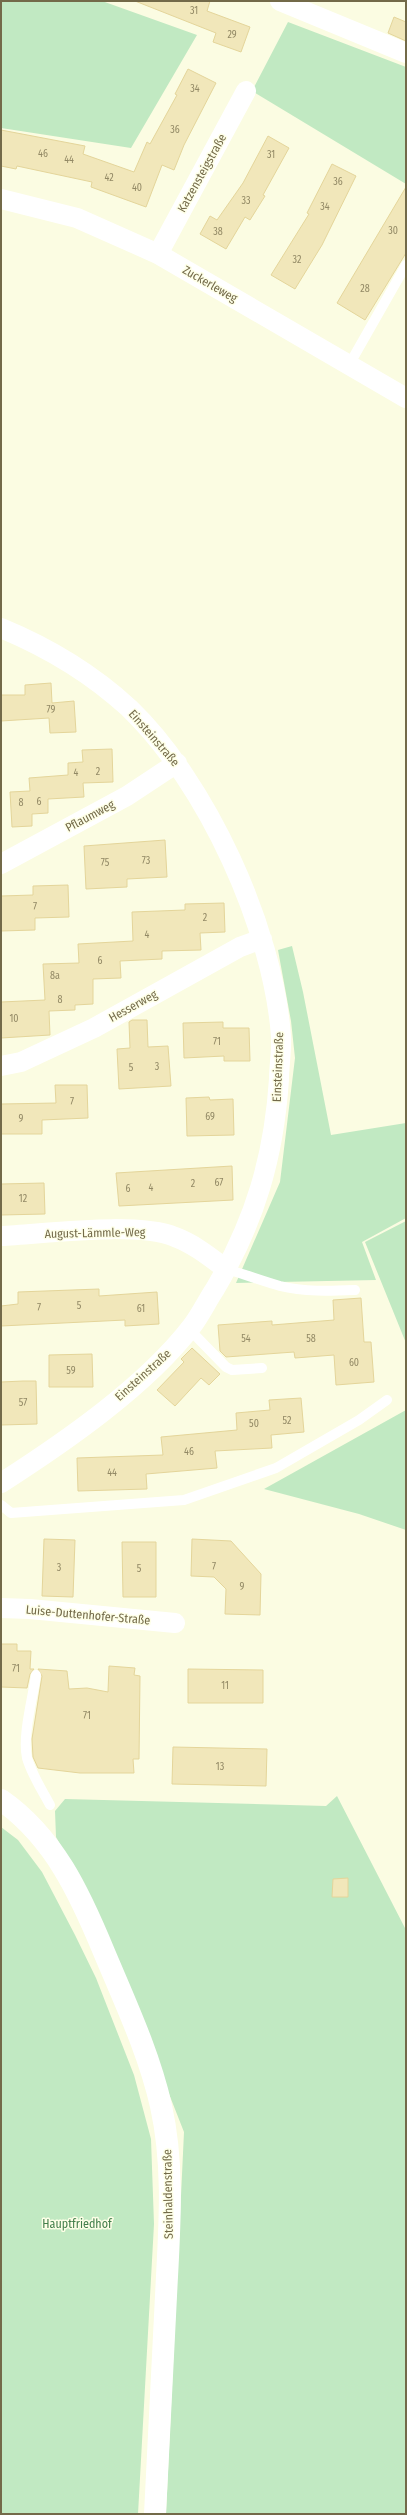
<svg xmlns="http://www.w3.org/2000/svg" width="407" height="2515" viewBox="0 0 407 2515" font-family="'Fira Sans Condensed',sans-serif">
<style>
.green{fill:#c1e9c2}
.building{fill:#f1e7ba;stroke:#e4d59a}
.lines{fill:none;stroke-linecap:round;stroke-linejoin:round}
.service{stroke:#fff;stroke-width:10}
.minor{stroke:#fff;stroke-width:20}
.tertiary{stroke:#fff;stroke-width:22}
.labels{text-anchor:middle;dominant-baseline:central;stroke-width:3;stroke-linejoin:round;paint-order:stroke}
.number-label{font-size:10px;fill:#928965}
.street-label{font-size:12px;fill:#736a49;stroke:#feffe8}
.park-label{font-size:12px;fill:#437f4b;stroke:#feffe8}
</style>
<rect width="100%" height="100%" fill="#fbfce2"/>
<path class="green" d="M1,1H102L197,35L131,148L1,128Z
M288,22L406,67V184L252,91Z
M292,946L303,992L331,1135L406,1123V1218L362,1242L376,1280L236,1283L280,1182L295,1058L291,1021L278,950Z
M406,1221V1343L365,1242Z
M406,1410V1530L359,1514L264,1489Z
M337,1796L406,1930V2514H166L184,2132L99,1916L56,1837L55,1811L65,1799L326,1806Z
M1,1827L18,1840L42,1872L75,1935L96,1978L134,2075L151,2139L154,2224L138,2514H1Z"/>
<path class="building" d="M135,1H210L207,11L250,27L241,52L213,42L216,33Z
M394,17L406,22V41L388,33Z
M188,69L216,83L184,145L174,170L162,165L146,207L91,187L92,182L17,166L16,169L1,166V130L85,146L83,154L134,172L147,142L150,144L177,95L175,94Z
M268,136L289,148L263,195L265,196L250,220L245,217L226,249L200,234L210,216L217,220L243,183Z
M332,164L356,176L322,245L295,289L271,275L309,214L307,213Z
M406,187V253L365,320L337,303Z
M51,683L52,703L74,701L76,732L50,733L49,718L1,721V695H25V685Z
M112,749L113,782L83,783L84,797L48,799V813L32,814V826L12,827L10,792L30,791L29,778L68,775V763L83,762L82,750Z
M165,840L167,877L127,879V887L86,889L84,846Z
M68,885L69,917L35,918V930L1,931V896L33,895V886Z
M224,903L225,932L200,933L201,950L162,951V959L120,961L121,978L93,979V1004L75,1005V1010L49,1011L50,1035L1,1038V1002L45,1000L43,964L79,963L78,944L133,941L132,912L185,910V904Z
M132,1020H147L148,1047L168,1046L171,1086L119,1089L117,1049L130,1048L129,1022Z
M223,1022V1028H249L250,1061H224V1056L184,1058L183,1023Z
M55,1085H87L88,1118L42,1120V1134H1V1104L56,1103Z
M209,1097L210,1100L233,1099L234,1135L187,1136L186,1098Z
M232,1166L233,1200L119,1206L116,1173Z
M44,1183L45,1214L1,1215V1184Z
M99,1289V1296L157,1292L159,1324L125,1326V1320L1,1326V1306L18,1304V1292Z
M361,1298L364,1342H371L374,1382L336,1385L334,1355L295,1358L294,1352L226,1357L220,1351L218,1325L272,1321V1325L334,1320L333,1300Z
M192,1348L220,1374L209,1385L201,1378L175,1406L157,1390L184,1362L181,1359Z
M92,1354L93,1387H49V1355Z
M23,1381H36L37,1424L1,1425V1382Z
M301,1398L304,1432L271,1435L272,1448L215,1451L217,1468L146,1474L147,1489L78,1491L77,1458L163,1455L161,1437L237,1430L236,1413L270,1410L269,1400Z
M44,1539L75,1540L73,1597L42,1596Z
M192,1539L231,1541L261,1574L260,1615L225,1614L226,1589L214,1577L191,1576Z
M122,1542H156V1597H123Z
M1,1644H17V1651H31L30,1669H34L30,1674L27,1688L1,1687Z
M109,1666L135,1668L134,1675L140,1676L139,1759H133L134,1773H80L38,1768L33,1757L32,1739L42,1676L38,1669L67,1671L69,1689L87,1688L108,1692Z
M188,1669L263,1670V1703H188Z
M173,1747L267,1749L266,1786L172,1784Z
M348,1878V1897H332L333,1879Z"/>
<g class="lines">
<path class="service" d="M349,365L406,265
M226,1269C244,1274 262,1281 280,1286C304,1292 330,1291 355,1290
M189,1329L226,1367L232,1370L262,1368
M1,1505L11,1513L184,1500L276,1468L359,1420L387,1400
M36,1675C33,1697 22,1736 27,1758C32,1775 42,1790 50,1805"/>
<path class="minor" d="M280,1L406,53
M1,199L77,218L158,254L406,398
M158,254L246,91
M1,628C47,647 92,674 129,708C207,783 273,928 281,1036C282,1050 279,1065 279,1079C274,1157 255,1221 215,1289C207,1301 201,1314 192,1326C146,1386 65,1442 1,1483
M1,864L127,796L177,763
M1,1066L21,1062L94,1028L240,947L262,939
M1,1236C45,1234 136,1221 175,1237C194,1244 210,1257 226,1269
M1,1608L30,1609L175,1623"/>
<path class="tertiary" d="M1,1800C54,1837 80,1894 104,1952C125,2002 149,2053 161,2106C175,2169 169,2233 166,2296C162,2369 159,2441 155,2514"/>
</g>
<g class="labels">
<g class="number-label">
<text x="194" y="11">31</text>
<text x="232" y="35">29</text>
<text x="195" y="89">34</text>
<text x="175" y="130">36</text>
<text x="43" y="154">46</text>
<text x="271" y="155">31</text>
<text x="69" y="160">44</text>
<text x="109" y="178">42</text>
<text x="338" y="182">36</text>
<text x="137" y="188">40</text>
<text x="246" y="201">33</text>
<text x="325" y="207">34</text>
<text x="393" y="231">30</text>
<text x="218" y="232">38</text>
<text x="297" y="260">32</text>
<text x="365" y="289">28</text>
<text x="51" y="710">79</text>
<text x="98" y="772">2</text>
<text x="76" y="773">4</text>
<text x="39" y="802">6</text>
<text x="21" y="803">8</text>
<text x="146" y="861">73</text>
<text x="105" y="863">75</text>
<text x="35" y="907">7</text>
<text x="205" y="918">2</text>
<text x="147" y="935">4</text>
<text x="100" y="961">6</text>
<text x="55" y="976">8a</text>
<text x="60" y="1000">8</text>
<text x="14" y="1019">10</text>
<text x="217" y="1042">71</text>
<text x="157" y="1067">3</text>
<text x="131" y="1068">5</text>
<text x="72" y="1102">7</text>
<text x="210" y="1117">69</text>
<text x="21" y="1119">9</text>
<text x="219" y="1183">67</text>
<text x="193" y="1184">2</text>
<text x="151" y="1188">4</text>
<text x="128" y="1189">6</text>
<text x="23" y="1199">12</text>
<text x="79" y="1306">5</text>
<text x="39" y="1308">7</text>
<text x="141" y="1309">61</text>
<text x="246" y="1339">54</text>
<text x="311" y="1339">58</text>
<text x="354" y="1363">60</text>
<text x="71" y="1371">59</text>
<text x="23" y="1403">57</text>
<text x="287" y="1421">52</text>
<text x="254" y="1424">50</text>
<text x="189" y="1452">46</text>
<text x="112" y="1473">44</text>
<text x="214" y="1567">7</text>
<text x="59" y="1568">3</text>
<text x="139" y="1569">5</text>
<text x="242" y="1587">9</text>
<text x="16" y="1669">71</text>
<text x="225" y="1686">11</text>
<text x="87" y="1716">71</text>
<text x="220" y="1767">13</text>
</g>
<g class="street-label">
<text transform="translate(202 173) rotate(-61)">Katzensteigstraße</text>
<text transform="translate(210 284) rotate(30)">Zuckerleweg</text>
<text transform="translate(154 738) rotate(49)">Einsteinstraße</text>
<text transform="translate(90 816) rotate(-28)">Pflaumweg</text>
<text transform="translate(133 1006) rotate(-29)">Hesserweg</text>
<text transform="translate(278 1067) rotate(-88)">Einsteinstraße</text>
<text transform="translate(95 1233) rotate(-1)">August-Lämmle-Weg</text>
<text transform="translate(143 1375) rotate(-42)">Einsteinstraße</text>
<text transform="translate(88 1615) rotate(5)">Luise-Duttenhofer-Straße</text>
<text transform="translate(168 2194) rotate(-91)">Steinhaldenstraße</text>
</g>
<g class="park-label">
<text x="77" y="2224">Hauptfriedhof</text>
</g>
</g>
<rect width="407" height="2515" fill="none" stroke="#736a49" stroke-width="4"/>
</svg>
